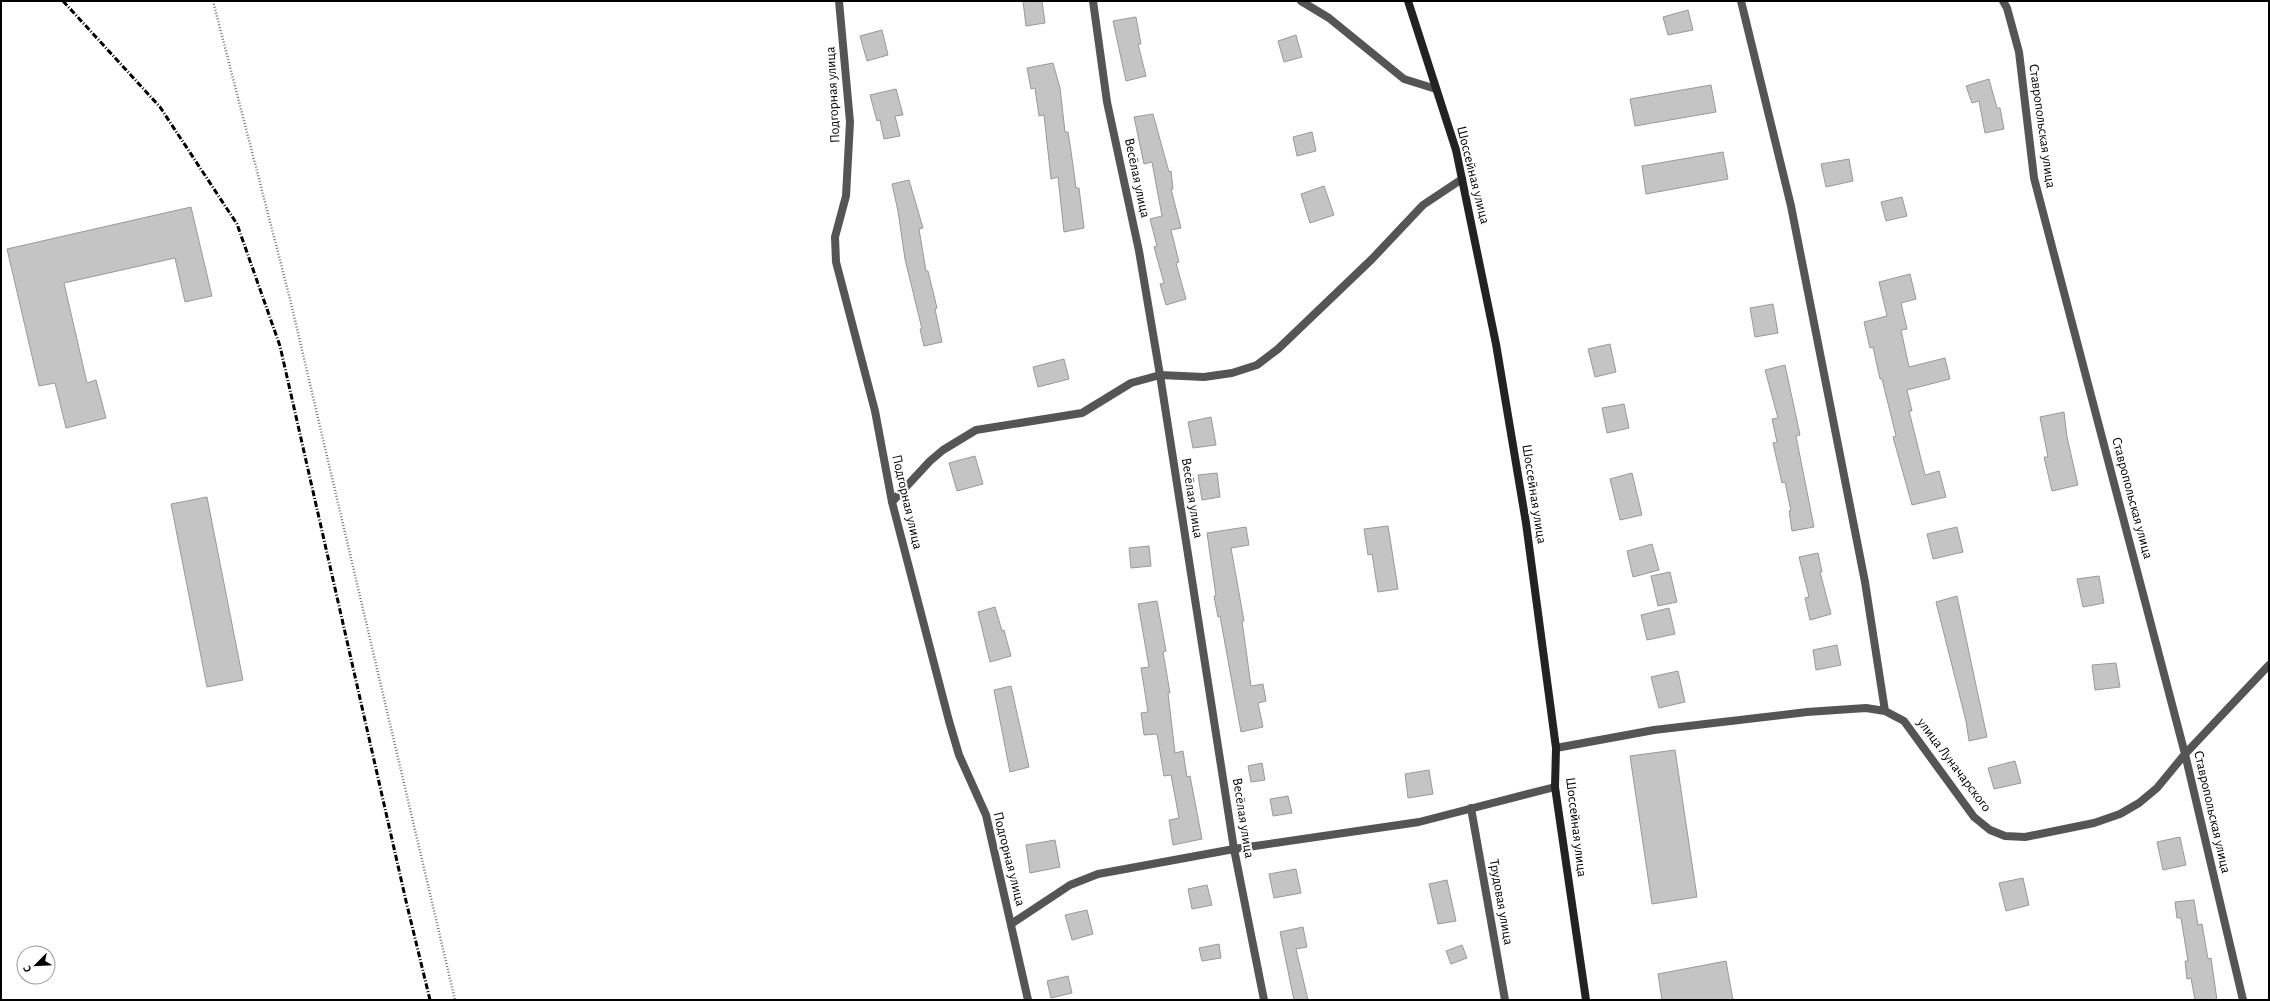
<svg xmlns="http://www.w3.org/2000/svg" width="2270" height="1001" viewBox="0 0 2270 1001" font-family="'Alegreya Sans',sans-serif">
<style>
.building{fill:#c4c4c4;stroke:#999}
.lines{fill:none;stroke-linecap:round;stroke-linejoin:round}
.path{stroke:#777;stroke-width:2.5;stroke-dasharray:1 2;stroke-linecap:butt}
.street{stroke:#555;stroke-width:8}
.secondary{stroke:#222;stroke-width:8}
.rail{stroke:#000;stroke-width:3;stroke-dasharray:6 2 1 2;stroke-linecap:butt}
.labels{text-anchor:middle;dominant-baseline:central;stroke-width:4;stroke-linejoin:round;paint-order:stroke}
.street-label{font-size:14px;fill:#000;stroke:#fff}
</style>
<rect width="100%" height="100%" fill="#fff"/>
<path class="building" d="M1023,1H1042L1045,23L1026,26Z
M1688,10L1693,30L1668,35L1663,17Z
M1136,17L1141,44H1138L1146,76L1126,81L1113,21Z
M882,30L888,55L867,61L860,36Z
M1296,35L1302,57L1284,62L1278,41Z
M1053,63L1060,88L1065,132H1068L1071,151L1076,188H1079L1084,228L1064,232L1058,177L1051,179L1044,115L1039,116L1035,88L1031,89L1027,68Z
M1989,79L1997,108H2000L2004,129L1985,133L1979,101L1972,103L1966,86Z
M1711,85L1716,112L1635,126L1630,99Z
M896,89L903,115L895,116L900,136L884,139L880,120L877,121L870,95Z
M1153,114L1169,172L1171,171L1173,189H1171L1181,228L1171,230L1179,262L1176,263L1186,299L1166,305L1160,284L1164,283L1154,247L1157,246L1150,219L1162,216L1152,162L1144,164L1134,117Z
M1312,132L1316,151L1297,156L1293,137Z
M1723,152L1728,179L1646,194L1642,166Z
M1849,159L1853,181L1826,187L1821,164Z
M909,180L923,228L919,229L926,271H928L937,308L935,309L942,342L924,346L920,329H922L905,259L898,211L892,184Z
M1324,186L1334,215L1310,223L1301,194Z
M1902,197L1907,216L1886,221L1881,202Z
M191,207L212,296L185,302L175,258L64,283L87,383L96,380L106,418L66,428L55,383L39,386L7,249Z
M1910,274L1916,299L1901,303L1907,329L1901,330L1909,367L1945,358L1950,379L1907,390L1912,411H1909L1925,475L1939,471L1946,497L1912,505L1893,437L1896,436L1882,379H1880L1873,347L1870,348L1864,322L1887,316L1879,282Z
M1773,304L1778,333L1755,337L1750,308Z
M1610,344L1616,372L1595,377L1588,349Z
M1064,359L1069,379L1038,387L1033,367Z
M1785,365L1800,435L1796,436L1814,527L1792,531L1789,511H1791L1785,482L1782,483L1773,443L1777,442L1772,419L1778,418L1765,370Z
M1624,404L1629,428L1607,433L1602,408Z
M2064,412L2067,437L2078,485L2052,491L2044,457H2048L2040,417Z
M1211,417L1216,445L1193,448L1188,422Z
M975,456L983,484L957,491L949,463Z
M1217,473L1220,497L1202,500L1198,475Z
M1632,473L1642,515L1620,520L1610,479Z
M207,497L243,680L207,687L171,504Z
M1388,526L1398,589L1378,592L1372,554L1368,555L1364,529Z
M1246,527L1249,545L1231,548L1244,621H1242L1251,686L1263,684L1266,701L1258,703L1263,727L1241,732L1220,616L1218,617L1214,596H1216L1207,533Z
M1957,527L1963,552L1933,559L1927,534Z
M1652,544L1659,570L1633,577L1627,551Z
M1149,546L1151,566L1131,568L1129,548Z
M1818,553L1822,572H1820L1831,614L1810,620L1805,598L1809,597L1799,557Z
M1670,572L1677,602L1658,606L1651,576Z
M2099,576L2104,603L2083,607L2077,579Z
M1957,596L1987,737L1969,741L1966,721L1936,602Z
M1157,601L1166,651L1163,652L1170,693H1168L1175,753L1183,751L1187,777L1190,776L1202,839L1173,845L1169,820L1179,818L1171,775L1164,776L1157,734L1144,735L1141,713L1148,712L1141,668L1149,667L1138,604Z
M995,607L1002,631L1004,630L1011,656L990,662L978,612Z
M1669,608L1675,634L1647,640L1641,615Z
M1837,645L1841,665L1816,670L1813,650Z
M2116,663L2120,687L2095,690L2092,665Z
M1678,671L1685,702L1659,708L1651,677Z
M1011,686L1029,767L1010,772L994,690Z
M1675,750L1697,897L1652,904L1630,756Z
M2015,761L2021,783L1994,789L1988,768Z
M1262,763L1265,780L1251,782L1248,766Z
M1429,770L1433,794L1408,798L1405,774Z
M1288,796L1292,813L1273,816L1270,799Z
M2180,837L2186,865L2163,870L2157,842Z
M1055,840L1060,867L1030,873L1026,845Z
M1296,869L1301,893L1274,898L1269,874Z
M2023,878L2029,905L2006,911L1999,883Z
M1447,880L1456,921L1438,924L1429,884Z
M1207,885L1212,905L1192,909L1188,889Z
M2194,900L2198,925L2202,924L2208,959L2211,958L2217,1000H2195L2191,978L2187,979L2185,961H2188L2181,918H2177L2175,902Z
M1087,910L1093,934L1072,940L1065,915Z
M1303,927L1307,947L1296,949L1308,1000H1294L1280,932Z
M1219,944L1221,958L1202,961L1199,948Z
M1462,945L1467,958L1451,964L1446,951Z
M1726,961L1733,1000H1662L1658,974Z
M1068,976L1072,993L1051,998L1047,981Z"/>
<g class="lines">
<path class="path" d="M213,1L290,299L455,1000"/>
<path class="street" d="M839,1L850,122L846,196L835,237L836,262L875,411L892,502L949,721L959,755L986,815L1028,1000
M1093,1L1107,102L1139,251L1160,375L1234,849L1264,1000
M1301,1L1329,18L1404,79L1436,89
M1741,1L1791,206L1865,582L1885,711
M2003,1L2007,8L2019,52L2034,178L2185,754L2243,1000
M892,502L930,461L943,450L976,430L1082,413L1131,383L1160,375L1204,377L1232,373L1257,365L1278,349L1372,259L1423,205L1462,179
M1556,748L1654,730L1807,712L1866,708L1885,711L1904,721L1974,817L1990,830L2005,836L2025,837L2094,823L2120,814L2139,803L2157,788L2185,754L2269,665
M1471,808L1505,1000
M1011,924L1070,885L1098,874L1234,849L1419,822L1555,787"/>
<path class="secondary" d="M1408,1L1456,150L1496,344L1526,523L1556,748L1555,787L1586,1000"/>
<path class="rail" d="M63,1L160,107L237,224L280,346L406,901L430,1000"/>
</g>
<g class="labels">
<g class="street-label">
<text transform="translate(833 95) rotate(-93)">Подгорная улица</text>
<text transform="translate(2042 126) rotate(82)">Ставропольская улица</text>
<text transform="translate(1473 175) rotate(76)">Шоссейная улица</text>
<text transform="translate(1137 178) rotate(78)">Весёлая улица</text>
<text transform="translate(1534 494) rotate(81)">Шоссейная улица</text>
<text transform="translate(1192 498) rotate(81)">Весёлая улица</text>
<text transform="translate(2132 498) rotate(75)">Ставропольская улица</text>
<text transform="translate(907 502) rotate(77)">Подгорная улица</text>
<text transform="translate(1954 765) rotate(53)">улица Луначарского</text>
<text transform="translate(2212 812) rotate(77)">Ставропольская улица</text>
<text transform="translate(1243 818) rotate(81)">Весёлая улица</text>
<text transform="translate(1576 827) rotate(83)">Шоссейная улица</text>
<text transform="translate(1009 859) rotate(76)">Подгорная улица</text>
<text transform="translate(1501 902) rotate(80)">Трудовая улица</text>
</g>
</g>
<rect width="2270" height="1001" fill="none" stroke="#000000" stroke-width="4"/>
<g transform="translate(36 965) rotate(246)"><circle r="19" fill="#ffffff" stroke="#999999"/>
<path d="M0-3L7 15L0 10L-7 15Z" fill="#000000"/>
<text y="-6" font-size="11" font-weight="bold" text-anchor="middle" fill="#000000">С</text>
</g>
</svg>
